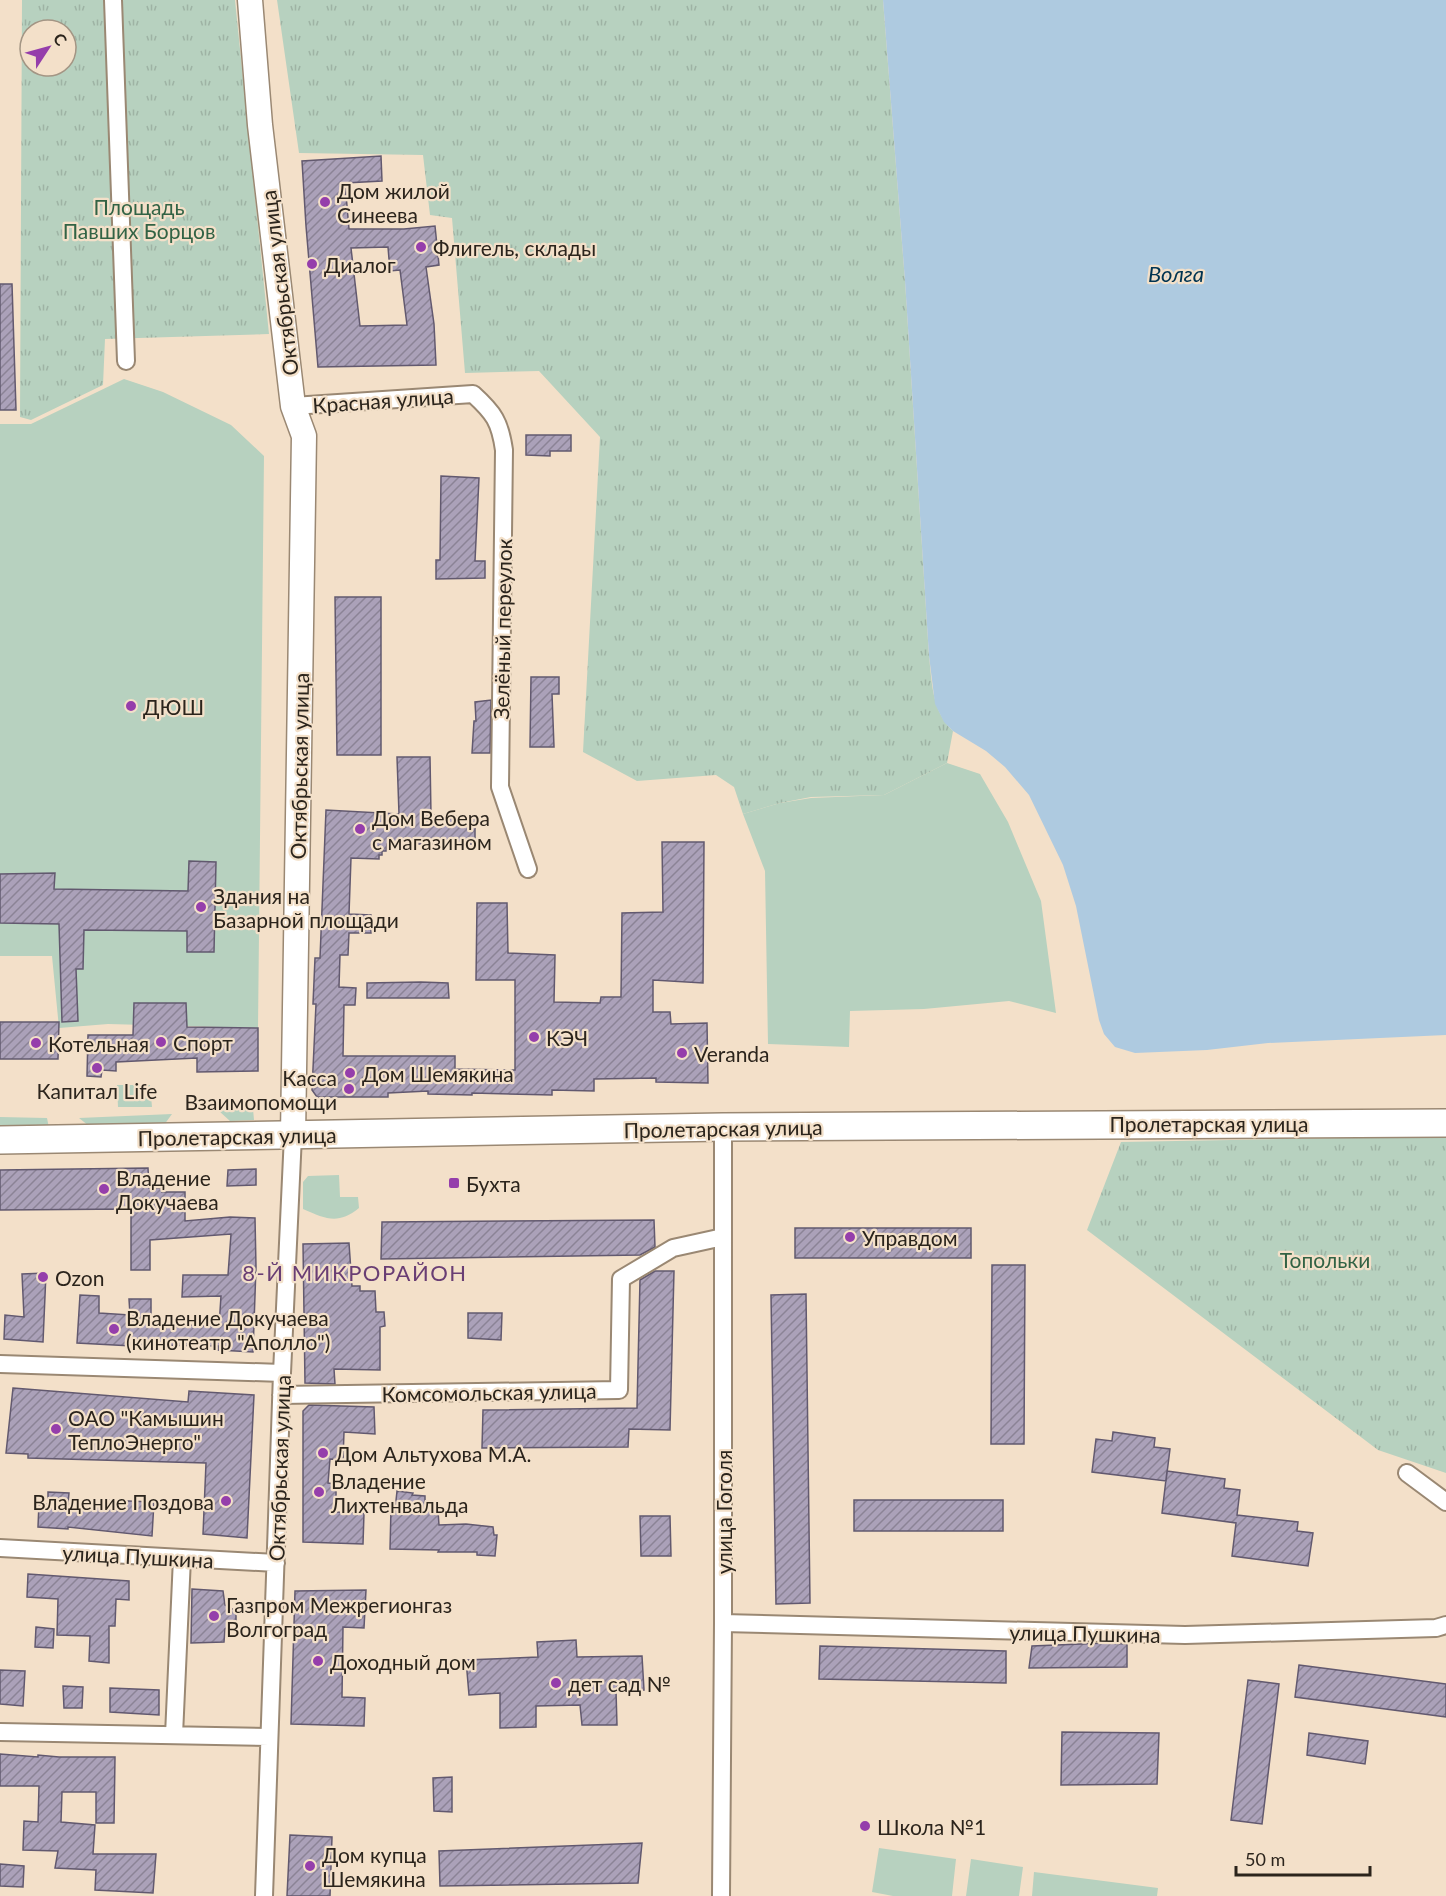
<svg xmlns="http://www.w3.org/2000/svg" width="1446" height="1896" viewBox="0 0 1446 1896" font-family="Lato,sans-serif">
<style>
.grass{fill:#b7d1bf}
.park{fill:url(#park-tufts);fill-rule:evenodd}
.water{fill:#aecae0}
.building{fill:url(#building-hatch);stroke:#62596f;stroke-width:1.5;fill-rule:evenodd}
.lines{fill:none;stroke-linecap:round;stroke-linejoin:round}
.street-casing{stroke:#9a8873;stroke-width:20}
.secondary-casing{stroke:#9a8873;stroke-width:27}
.primary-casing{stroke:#9a8873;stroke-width:30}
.street{stroke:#fff;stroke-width:16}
.secondary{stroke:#fff;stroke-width:24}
.primary{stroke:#fff;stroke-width:27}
.poi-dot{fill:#953eab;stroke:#f3e0c9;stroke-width:2}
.labels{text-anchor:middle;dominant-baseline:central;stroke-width:4.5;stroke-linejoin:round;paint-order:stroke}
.poi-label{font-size:21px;fill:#2b241c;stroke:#f3e0c9;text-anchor:start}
.park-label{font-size:21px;fill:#326345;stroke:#f3e0c9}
.street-label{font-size:21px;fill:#2b241c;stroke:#f3e0c9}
.water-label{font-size:22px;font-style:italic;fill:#013452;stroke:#f3e0c9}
.neighbourhood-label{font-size:22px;letter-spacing:1.5px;fill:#693e74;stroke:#f3e0c9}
</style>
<defs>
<pattern id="park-tufts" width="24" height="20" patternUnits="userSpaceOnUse" patternTransform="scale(1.5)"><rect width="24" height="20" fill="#b7d1bf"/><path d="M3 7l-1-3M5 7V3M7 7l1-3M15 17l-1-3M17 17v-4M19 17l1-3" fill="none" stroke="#9eb3a4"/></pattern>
<pattern id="building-hatch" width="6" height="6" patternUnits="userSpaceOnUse" patternTransform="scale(1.5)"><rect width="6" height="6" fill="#aba1b9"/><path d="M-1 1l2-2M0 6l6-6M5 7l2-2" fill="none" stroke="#8b8396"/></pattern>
</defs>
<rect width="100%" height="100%" fill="#f3e0c9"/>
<path class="grass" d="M124,379L163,392L231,425L264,456L258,1028L108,1024L59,1028L52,956H0V424H31Z
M947,763L980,774L1008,822L1041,901L1056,1013L1009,1001L924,1009L850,1011L849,1047L768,1044L765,871L743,814L780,803L811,798L884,795Z
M117,1085H150L152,1107H118Z
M253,1109L254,1120L230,1121L219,1111Z
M172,1114L164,1125L89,1126L79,1118Z
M0,1117L47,1118L49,1128H0Z
M339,1175L340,1197H358L359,1208C338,1225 326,1219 303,1209V1182L308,1176Z
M879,1848L956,1859L952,1896H893L872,1892Z
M971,1859L1023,1867L1019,1896H966Z
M1034,1872L1158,1888L1157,1896H1032Z"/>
<path class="park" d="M22,0H235L269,334L105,339L103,385L31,420L20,417ZM30,30H66V66H30Z
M277,0H883L905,281L929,656C932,684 932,711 953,731L947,763L884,795L811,797L780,803L743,814L734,787L716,775L637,781L583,752L600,437L539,371L465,373L452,218L430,215L423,155L299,153Z
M1446,1136V1473L1378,1450L1087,1230L1121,1142Z"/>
<path class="water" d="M883,0H1446V1035L1268,1043L1207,1050L1135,1053L1115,1047L1104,1034L1099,1020L1076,906L1063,865L1029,795L1005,767L986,751L953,731L944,722L935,704L929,656L905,281Z"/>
<path class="building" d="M381,156L382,181L345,183L349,229H404L435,226L439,265L426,267L434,324L436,365L318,367L306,226L302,161ZM388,247L390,271L400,270L407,325L360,326L351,248Z
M0,284H12L16,410H0Z
M526,435H571V451H550V456L526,455Z
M441,476L479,478L475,561H485V578L436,579V560H440Z
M335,597H381V755H337Z
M531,677H559V694H552L554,747H530Z
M491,700L490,753H472L474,721H476L475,702Z
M397,757H430L431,815L475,817V844H387L386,851H382V855H379V859L351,858L349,914L371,915V933H349L348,955H340L339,987L356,988L355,1005H344L343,1056H455V1069L515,1070V980H476L477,903H507L508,953L555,955L554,1002L600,1003L601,997H621L622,913L663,912L662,842H704L703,983L653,980V1012H670L671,1024L707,1023L708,1083L656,1082V1078L594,1079V1091L552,1090V1095L472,1093V1095L428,1094V1091L388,1093V1097H317L312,1090L316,1004H313L315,958H320L326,810L399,814Z
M189,861L216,862L214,952H187V931L84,930L83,969H76L78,1021L62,1022L59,924L0,923V874L55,873L54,889L188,891Z
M421,982L448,983L449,998H367V983Z
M134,1003H186L187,1027L258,1028V1071L197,1072V1058L116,1062V1071L102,1070L101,1077L87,1076L88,1035H133Z
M0,1022H59L58,1059H0Z
M148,1168L149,1188H162V1192H185V1221L230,1217L255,1218L256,1267L253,1352L218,1350V1346L151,1345V1347L77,1343L80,1295L99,1296V1313L130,1315L129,1299H151V1324L219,1326L221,1296L182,1297L183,1275H228L231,1234L150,1240V1270H131V1209L0,1210V1170Z
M256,1169V1185L227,1186L228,1170Z
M654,1220L655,1247L640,1255L381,1259L382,1222Z
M795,1228H971V1258H795Z
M349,1243L352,1286H360V1291H375L376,1312H384L385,1326L380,1327V1370L334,1369L335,1384L305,1383L303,1244Z
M992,1265H1025L1024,1444H991Z
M655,1271H674L670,1430L629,1429L628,1447L482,1448L483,1410L637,1408L640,1280Z
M46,1273L43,1342L4,1339L5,1315L24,1317L22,1274Z
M806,1294L810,1603L776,1604L771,1295Z
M468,1313H502L501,1340L468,1338Z
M13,1388L188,1402L189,1391L254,1395L247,1538L203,1534L206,1463L28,1458V1454L6,1453Z
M309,1405L374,1407L375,1434L344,1432L343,1460L330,1459L328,1483L336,1484V1512L364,1513L363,1544L303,1542V1411Z
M1113,1432L1155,1438L1154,1447L1170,1449L1166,1481L1092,1472L1096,1439L1112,1441Z
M1167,1471L1225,1479L1224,1488L1240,1490L1237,1515L1298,1522L1297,1531L1313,1533L1308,1566L1232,1556L1236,1523L1162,1513Z
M397,1491L413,1493L412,1495L425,1496V1510L438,1511L439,1525L466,1524L493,1527L494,1535H497L495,1556L477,1555V1552H438L439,1550L390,1549L391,1509L395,1510Z
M48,1492L69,1493L68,1504L102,1506V1500L154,1502L152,1536L68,1527V1529L38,1527L39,1503L48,1504Z
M854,1500H1003V1531H854Z
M640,1516H670L671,1556H641Z
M28,1574L129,1581V1600L116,1599L115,1626H109V1663L89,1661L90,1636L57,1635L58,1599L27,1597Z
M192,1589L223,1591L225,1605L236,1611V1622L225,1629L224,1642L191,1643Z
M366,1590L364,1628L343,1627L342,1697L365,1698L364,1726L291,1724L295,1591Z
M36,1627L54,1629L53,1648L35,1647Z
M576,1640L577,1657L642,1656L644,1690L616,1691L617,1725H582L580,1705L536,1706V1727L500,1728V1693L469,1695L466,1660L538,1657L537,1642Z
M1106,1643L1127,1644V1667L1029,1668L1032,1646Z
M820,1646L1006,1651V1683L819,1679Z
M1299,1665L1446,1684V1717L1295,1697Z
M0,1670L25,1671L23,1706L0,1704Z
M1248,1680L1279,1684L1262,1824L1231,1820Z
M63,1686L83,1687L82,1708H64Z
M110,1688L159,1690V1715L110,1712Z
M1062,1732L1159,1733L1157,1784L1061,1785Z
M1309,1733L1368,1741L1365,1764L1307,1755Z
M0,1754L38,1757V1755L59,1757H115L114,1823H96V1792H62L61,1822L95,1825L93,1854H156L153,1893L95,1890L96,1870L55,1868L58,1851L23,1850L24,1821L38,1822L39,1786H0Z
M452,1777V1812L434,1811L433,1778Z
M290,1835L332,1837L330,1896H287Z
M642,1843L638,1883L440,1886L439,1851Z
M0,1864L24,1866L23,1887L0,1886Z"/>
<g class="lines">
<defs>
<path id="street" d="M113,0L126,361
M293,406L473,394C494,413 500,422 504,450L500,787L528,869
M0,1364L282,1373
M281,1395L619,1390L621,1279L673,1248L723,1237
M1407,1473L1446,1502
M0,1548L276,1563
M723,1623L1185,1635L1436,1628L1446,1625
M0,1732L269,1737
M174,1735L182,1558
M264,1896L282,1373L293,1135
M721,1896L723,1623V1127"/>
<path id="secondary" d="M250,0L260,125L293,406L304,436L293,1135"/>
<path id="primary" d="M0,1140L723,1127L1446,1123"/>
</defs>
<use href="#street" class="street-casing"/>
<use href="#secondary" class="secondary-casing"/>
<use href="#primary" class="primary-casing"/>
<use href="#street" class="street"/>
<use href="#secondary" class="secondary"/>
<use href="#primary" class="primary"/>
</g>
<g class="poi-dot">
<circle cx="325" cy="202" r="6"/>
<circle cx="421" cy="247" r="6"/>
<circle cx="312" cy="264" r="6"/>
<circle cx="131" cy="706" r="6"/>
<circle cx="360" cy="829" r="6"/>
<circle cx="201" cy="907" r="6"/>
<circle cx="534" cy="1037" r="6"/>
<circle cx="161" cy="1042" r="6"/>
<circle cx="36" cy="1043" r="6"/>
<circle cx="682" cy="1053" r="6"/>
<circle cx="97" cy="1068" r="6"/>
<circle cx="350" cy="1073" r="6"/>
<circle cx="349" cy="1089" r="6"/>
<rect x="448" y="1177" width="12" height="12" rx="3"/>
<circle cx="104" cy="1189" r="6"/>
<circle cx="850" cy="1237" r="6"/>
<circle cx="43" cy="1277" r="6"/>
<circle cx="114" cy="1329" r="6"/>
<circle cx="56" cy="1429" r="6"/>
<circle cx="323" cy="1453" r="6"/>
<circle cx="319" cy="1492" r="6"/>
<circle cx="226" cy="1501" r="6"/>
<circle cx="214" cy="1616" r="6"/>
<circle cx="318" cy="1661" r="6"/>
<circle cx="556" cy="1683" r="6"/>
<circle cx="865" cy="1826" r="6"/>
<circle cx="310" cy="1866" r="6"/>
</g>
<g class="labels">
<g class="poi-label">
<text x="337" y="190">Дом жилой<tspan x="337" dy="24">Синеева</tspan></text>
<text x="433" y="247">Флигель, склады</text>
<text x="324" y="264">Диалог</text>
<text x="143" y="706">ДЮШ</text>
<text x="372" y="817">Дом Вебера<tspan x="372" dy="24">с магазином</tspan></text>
<text x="213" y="895">Здания на<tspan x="213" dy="24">Базарной площади</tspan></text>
<text x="546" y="1037">КЭЧ</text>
<text x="173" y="1042">Спорт</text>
<text x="48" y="1043">Котельная</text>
<text x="694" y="1053">Veranda</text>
<text x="362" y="1073">Дом Шемякина</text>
<text x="337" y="1077" text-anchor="end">Касса<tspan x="337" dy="24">Взаимопомощи</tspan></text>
<text x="97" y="1090" text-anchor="middle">Капитал Life</text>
<text x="116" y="1177">Владение<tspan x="116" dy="24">Докучаева</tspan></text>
<text x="466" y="1183">Бухта</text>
<text x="862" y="1237">Управдом</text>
<text x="55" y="1277">Ozon</text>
<text x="126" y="1317">Владение Докучаева<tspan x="126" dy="24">(кинотеатр "Аполло")</tspan></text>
<text x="68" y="1417">ОАО "Камышин<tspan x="68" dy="24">ТеплоЭнерго"</tspan></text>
<text x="335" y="1453">Дом Альтухова М.А.</text>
<text x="331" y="1480">Владение<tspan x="331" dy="24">Лихтенвальда</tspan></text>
<text x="214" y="1501" text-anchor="end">Владение Поздова</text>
<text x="226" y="1604">Газпром Межрегионгаз<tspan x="226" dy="24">Волгоград</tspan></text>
<text x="330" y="1661">Доходный дом</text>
<text x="568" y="1683">дет сад №</text>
<text x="877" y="1826">Школа №1</text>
<text x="322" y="1854">Дом купца<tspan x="322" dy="24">Шемякина</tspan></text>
</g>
<g class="park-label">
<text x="139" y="206">Площадь<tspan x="139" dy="24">Павших Борцов</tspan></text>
<text x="1325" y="1259">Топольки</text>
</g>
<g class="street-label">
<text transform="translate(279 283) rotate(-97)">Октябрьская улица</text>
<text transform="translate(383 400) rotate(-4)">Красная улица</text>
<text transform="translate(502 629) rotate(-89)">Зелёный переулок</text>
<text transform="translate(299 766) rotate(-89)">Октябрьская улица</text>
<text x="1209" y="1123">Пролетарская улица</text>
<text transform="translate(723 1128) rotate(-1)">Пролетарская улица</text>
<text transform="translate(237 1136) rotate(-1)">Пролетарская улица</text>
<text transform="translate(489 1392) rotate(-1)">Комсомольская улица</text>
<text transform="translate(279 1468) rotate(-88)">Октябрьская улица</text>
<text transform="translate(723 1512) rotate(-90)">улица Гоголя</text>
<text transform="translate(138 1556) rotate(3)">улица Пушкина</text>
<text transform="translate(1085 1633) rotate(1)">улица Пушкина</text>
</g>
<g class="water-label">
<text x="1176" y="273">Волга</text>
</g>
<g class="neighbourhood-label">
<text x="355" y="1272">8-Й МИКРОРАЙОН</text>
</g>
</g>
<g transform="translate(48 48) rotate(54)"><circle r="28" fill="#f3e0c9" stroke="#a39584" stroke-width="1.5"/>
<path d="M0-4.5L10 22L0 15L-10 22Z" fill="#953eab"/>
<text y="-9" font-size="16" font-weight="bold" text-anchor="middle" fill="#2b241c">С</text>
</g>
<path d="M1236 1866v9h134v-9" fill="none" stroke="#2b241c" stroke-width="3"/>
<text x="1245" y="1866" font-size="18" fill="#2b241c" stroke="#f3e0c9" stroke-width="4.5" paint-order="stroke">50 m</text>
</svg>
